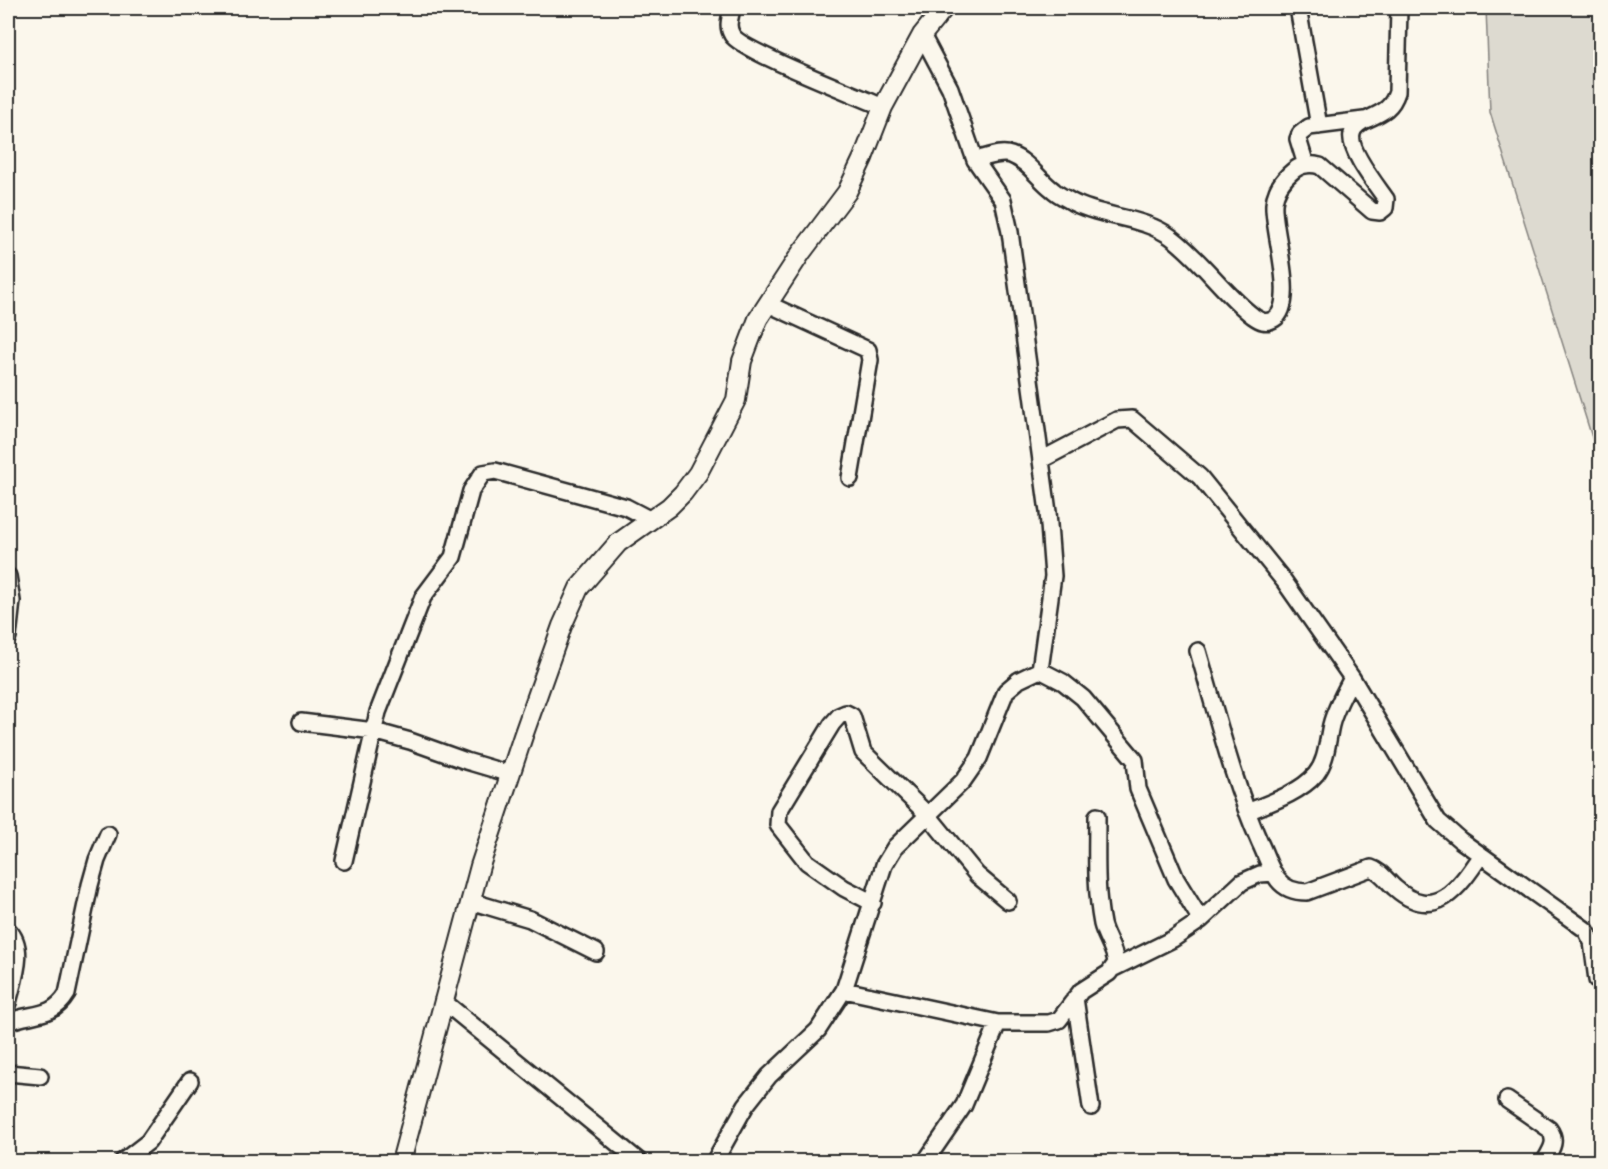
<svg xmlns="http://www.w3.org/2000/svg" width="1608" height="1169" viewBox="0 0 1608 1169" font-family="'Comic Neue',sans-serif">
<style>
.green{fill:#dddad0;stroke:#84827e;stroke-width:1.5}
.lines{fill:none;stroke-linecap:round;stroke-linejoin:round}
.minor-casing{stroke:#2b2b2b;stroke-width:20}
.tertiary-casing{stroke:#2b2b2b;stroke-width:22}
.minor{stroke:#fbf7ec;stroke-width:15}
.tertiary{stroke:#fbf7ec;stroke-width:18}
</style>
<rect width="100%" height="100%" fill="#fbf7ec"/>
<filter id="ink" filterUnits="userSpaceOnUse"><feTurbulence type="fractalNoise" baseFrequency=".0167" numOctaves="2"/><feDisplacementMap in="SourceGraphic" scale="12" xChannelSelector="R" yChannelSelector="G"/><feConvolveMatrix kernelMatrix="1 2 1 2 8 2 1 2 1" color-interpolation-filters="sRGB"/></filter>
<g filter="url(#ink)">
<path class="green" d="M1486,8H1600V463L1490,112Z"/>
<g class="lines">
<defs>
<path id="minor" d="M732,8C731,17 726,25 732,35C741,51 859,96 883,107
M1298,8L1319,126
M922,35L950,88L975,160L1003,200L1010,232L1048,512L1053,576L1040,670
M975,160C986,158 1000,151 1011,155C1028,161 1039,180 1053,190C1058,195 1066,198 1072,202C1103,218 1142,216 1171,237C1202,260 1223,293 1253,316C1260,321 1266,324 1274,319C1298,304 1272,229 1274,204C1275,190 1283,179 1294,170C1302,164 1310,163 1320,166L1372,211L1380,212L1385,208L1386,199C1377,186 1348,150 1352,134C1353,127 1362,121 1368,119C1383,112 1392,108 1397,92L1399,8
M1306,165L1298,139L1300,134L1309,127L1364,120
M768,304L868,350L870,360L850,478
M1041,460L1117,420L1132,419L1200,477L1284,581L1352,678L1438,821L1460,840L1586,930L1592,942L1597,980L1600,981
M8,576L12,601L8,637
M1198,651C1217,716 1233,782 1260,843C1266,855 1270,870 1278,880C1285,889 1296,892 1307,892L1371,868C1381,871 1387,881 1395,888C1435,923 1459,888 1481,855
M301,722L374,731L410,741L466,761L510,774
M1247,812C1269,803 1300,793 1316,774C1327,760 1327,742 1331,725C1335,709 1344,693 1352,678
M344,861L378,712L423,597L453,557L471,491L483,473L495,471L626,507L651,520
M470,901L530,919L596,952
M873,903L844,888L807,862L778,825L779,811L832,724L839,716L846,713L852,716L863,752L928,815L977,875L1008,901
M8,930C27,948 13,981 8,1003
M1114,968L1173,939L1201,920L1242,882L1260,874L1274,873
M844,990L998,1023H1049L1059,1020L1081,991L1109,973L1116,963C1115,949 1105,937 1102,924C1095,888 1097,853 1097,816
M1075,998L1091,1107
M443,1001L640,1162
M8,1022C31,1012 52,1019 67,994L90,885L97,860L108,834
M8,1073L40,1076
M1507,1100L1549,1129C1558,1141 1551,1150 1544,1162
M122,1162L148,1142L190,1081
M714,1162L746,1105L769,1076L818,1030L844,990L884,865L895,847L963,781L979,758L1006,691L1019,680L1040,670L1063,682L1083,698L1135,760L1138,789L1176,879L1201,920
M925,1162L964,1105L998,1023"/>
<path id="tertiary" d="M401,1162L480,866L523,736L562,626L579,588L618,543L669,507L683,493L698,473L736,400L742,361L758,319L801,253L847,192L863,158L883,107L922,35L944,8"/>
</defs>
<use href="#minor" class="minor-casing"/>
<use href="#tertiary" class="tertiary-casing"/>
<use href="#minor" class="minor"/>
<use href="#tertiary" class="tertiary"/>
</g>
</g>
<rect width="1608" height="1169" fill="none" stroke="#fbf7ec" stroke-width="30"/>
<rect x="15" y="15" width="1578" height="1139" fill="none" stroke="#2b2b2b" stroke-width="2" filter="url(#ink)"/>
</svg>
